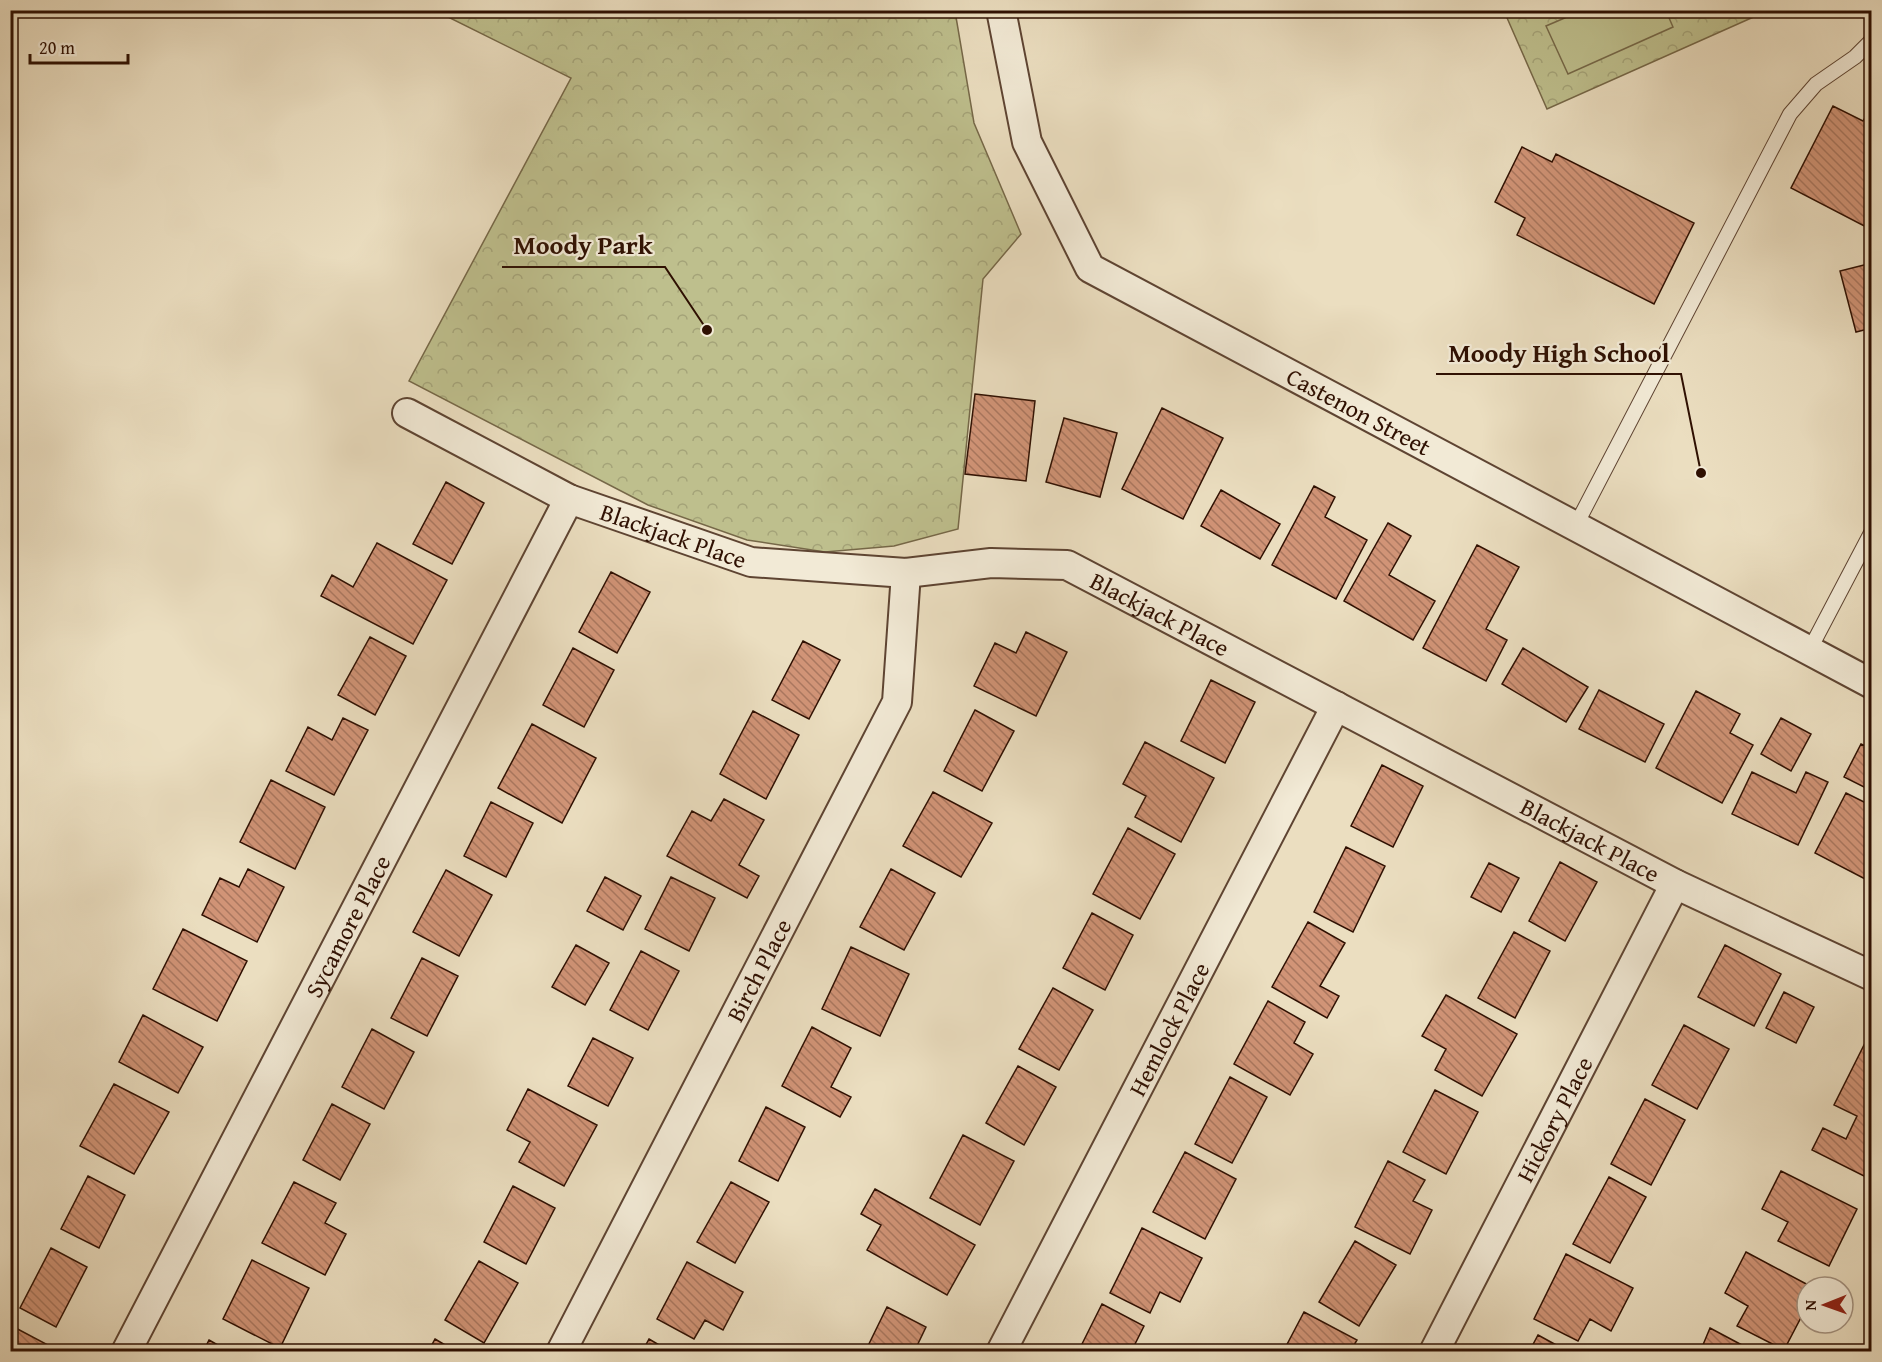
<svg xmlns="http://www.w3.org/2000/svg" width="1882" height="1362" viewBox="0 0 1882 1362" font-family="'Gentium Book Plus',serif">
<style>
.park{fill:url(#park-crowns);stroke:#766848;stroke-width:1.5}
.pitch{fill:#bebf8d;stroke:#766848;stroke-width:1.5}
.building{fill:url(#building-back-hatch);stroke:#2f1002;stroke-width:1.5}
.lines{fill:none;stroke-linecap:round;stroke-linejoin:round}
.service-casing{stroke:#5e4432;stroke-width:16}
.minor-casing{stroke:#5e4432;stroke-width:32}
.service{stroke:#f2ead6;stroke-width:14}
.minor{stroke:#f2ead6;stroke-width:28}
.labels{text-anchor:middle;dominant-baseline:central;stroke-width:4.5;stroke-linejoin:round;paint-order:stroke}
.street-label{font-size:24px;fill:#2f1002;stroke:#f2ead6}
.leader{fill:none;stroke:#2f1002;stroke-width:2}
.callout-dot{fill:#2f1002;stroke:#f2ead6;stroke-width:2}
.callout-label{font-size:26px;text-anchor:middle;font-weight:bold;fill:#2f1002;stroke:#f2ead6;stroke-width:4.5;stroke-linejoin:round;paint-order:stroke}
</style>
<defs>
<pattern id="park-crowns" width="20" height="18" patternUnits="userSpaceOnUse" patternTransform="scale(1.5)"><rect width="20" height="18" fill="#bebf8d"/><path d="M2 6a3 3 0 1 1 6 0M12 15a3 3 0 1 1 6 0" fill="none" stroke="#a4a378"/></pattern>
<pattern id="building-back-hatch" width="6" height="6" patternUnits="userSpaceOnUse" patternTransform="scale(1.5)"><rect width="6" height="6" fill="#d19477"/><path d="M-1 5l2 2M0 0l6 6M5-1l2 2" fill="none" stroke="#aa775f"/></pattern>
</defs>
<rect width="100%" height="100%" fill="#ebdec0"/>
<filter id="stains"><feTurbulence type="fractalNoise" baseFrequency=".00333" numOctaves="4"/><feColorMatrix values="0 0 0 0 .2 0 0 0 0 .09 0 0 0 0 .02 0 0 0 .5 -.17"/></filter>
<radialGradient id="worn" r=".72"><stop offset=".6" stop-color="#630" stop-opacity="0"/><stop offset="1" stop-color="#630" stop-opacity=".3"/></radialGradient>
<path class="park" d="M436,11H955L974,123L1021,234L983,279L958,529L894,546L825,552L747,540L648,505L409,381L571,78Z
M1504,11H1767L1547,109Z"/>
<path class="pitch" d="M1666,11L1673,27L1568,74L1546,26L1581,11Z"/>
<path class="building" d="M1872,105V230L1791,188L1833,106L1863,121Z
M1522,147L1552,162L1556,154L1694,223L1654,304L1517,235L1525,218L1495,202Z
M1872,263V328L1856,332L1840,271Z
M975,394L1035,401L1026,481L965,474Z
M1162,408L1223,438L1183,519L1122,489Z
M1064,418L1117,433L1100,497L1046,482Z
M446,482L484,503L452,564L413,544Z
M1314,486L1335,497L1325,517L1367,540L1336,599L1272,565Z
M1221,490L1280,524L1260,559L1201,526Z
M1388,523L1411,536L1389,575L1435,601L1413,640L1344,601Z
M377,543L447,580L413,644L321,596L332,575L353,587Z
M1477,545L1519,567L1486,629L1507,640L1486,681L1423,648Z
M611,572L650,592L617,653L579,632Z
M1026,632L1067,652L1036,716L974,686L995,643L1016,653Z
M370,637L406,656L375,715L338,695Z
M803,641L840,660L809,719L772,700Z
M573,648L614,670L584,727L543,705Z
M1523,648L1588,687L1566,722L1502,684Z
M1211,680L1255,702L1225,763L1181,741Z
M1599,690L1664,724L1645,762L1579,729Z
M1696,691L1740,714L1730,733L1753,745L1722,803L1656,768Z
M975,710L1014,731L982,791L944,771Z
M753,711L799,735L766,799L720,774Z
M343,718L368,730L334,795L286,771L308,727L332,740Z
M1781,718L1811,734L1791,771L1761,754Z
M532,724L596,758L562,823L498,788Z
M1145,742L1214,778L1181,842L1135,817L1146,796L1123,784Z
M1861,744L1872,749V791L1844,777Z
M1382,765L1423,786L1393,847L1351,826Z
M1752,772L1796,793L1806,772L1828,782L1798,845L1732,814Z
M271,780L325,807L295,869L240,842Z
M933,792L992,823L961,877L903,846Z
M1846,793L1872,806L1869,881L1815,853Z
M724,799L764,820L739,865L759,876L747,898L667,856L692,811L711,821Z
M491,802L533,823L506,877L464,856Z
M1128,828L1175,854L1140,919L1093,894Z
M1346,847L1385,866L1353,932L1314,912Z
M1560,862L1597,882L1565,941L1529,921Z
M1489,863L1519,878L1501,912L1471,897Z
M248,869L284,887L257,942L202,915L220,878L239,887Z
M891,869L935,893L904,950L860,927Z
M446,870L492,895L459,956L413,932Z
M605,877L641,896L623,930L587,911Z
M671,877L715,898L689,951L645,929Z
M1092,913L1133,935L1105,990L1063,968Z
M1308,922L1345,943L1320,986L1339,996L1327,1018L1272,987Z
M183,929L247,961L217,1021L153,989Z
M1514,932L1550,951L1515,1018L1478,998Z
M576,945L609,963L585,1005L552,987Z
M1725,945L1781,974L1754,1026L1698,997Z
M851,947L909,974L880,1036L822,1009Z
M641,951L679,971L648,1030L610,1010Z
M422,958L458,976L427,1036L391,1018Z
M1053,988L1093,1010L1059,1070L1019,1049Z
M1784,992L1814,1007L1796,1043L1766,1028Z
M1446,995L1517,1034L1482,1096L1435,1070L1446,1049L1422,1036Z
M1268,1001L1305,1022L1294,1043L1313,1054L1290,1095L1234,1064Z
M143,1015L203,1047L178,1093L119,1062Z
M1684,1025L1729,1049L1697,1109L1652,1085Z
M812,1027L851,1048L831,1087L851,1097L840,1117L782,1086Z
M372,1029L414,1052L384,1109L342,1087Z
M1868,1037L1872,1039V1180L1812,1150L1823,1128L1846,1139L1857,1116L1834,1105Z
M593,1038L633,1058L608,1106L568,1086Z
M1018,1066L1056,1087L1024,1145L986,1123Z
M1230,1077L1267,1097L1232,1163L1195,1144Z
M114,1084L169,1112L134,1174L80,1146Z
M528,1089L597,1125L564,1186L519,1162L530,1142L507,1130Z
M1435,1090L1478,1112L1446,1174L1403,1152Z
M1645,1099L1685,1120L1651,1185L1611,1164Z
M332,1104L370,1124L340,1180L303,1160Z
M766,1107L805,1127L778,1181L739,1161Z
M963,1135L1014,1161L980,1225L930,1198Z
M1185,1152L1236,1179L1205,1239L1153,1212Z
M1388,1161L1425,1180L1413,1201L1432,1210L1410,1254L1355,1227Z
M1781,1171L1857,1209L1829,1266L1778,1241L1788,1222L1762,1209Z
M88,1176L125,1195L99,1248L61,1229Z
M1609,1177L1646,1197L1610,1263L1573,1244Z
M294,1182L336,1203L325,1223L346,1234L325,1275L262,1243Z
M731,1182L769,1202L735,1263L697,1242Z
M513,1186L555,1208L526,1264L484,1242Z
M875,1189L975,1245L947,1295L867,1250L881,1225L861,1214Z
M1142,1228L1202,1258L1180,1302L1160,1292L1150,1313L1110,1293Z
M1355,1241L1396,1265L1359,1326L1319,1302Z
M51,1248L87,1267L56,1327L20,1308Z
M1746,1252L1812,1287H1807V1306L1784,1350L1737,1326L1748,1306L1725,1293Z
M1566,1254L1633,1288L1611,1331L1590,1319L1578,1341L1534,1319Z
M252,1260L309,1288L280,1348L223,1319Z
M479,1261L518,1283L484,1343L445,1320Z
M687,1262L743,1292L723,1330L705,1320L694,1339L657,1319Z
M1102,1304L1144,1326L1131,1352H1078Z
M887,1307L926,1327L914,1352H865Z
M1304,1312L1357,1340L1350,1352H1283Z
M10,1325L48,1345L45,1352H10Z
M1710,1328L1755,1352H1700Z
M1538,1335L1569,1352H1529Z
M435,1339L457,1352H428Z
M649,1339L671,1352H642Z
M209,1340L230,1352H203Z"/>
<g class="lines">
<defs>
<path id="service" d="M1575,527L1790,114L1816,84L1855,57L1872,40
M1809,651L1872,531"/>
<g id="minor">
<path id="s1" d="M1001,10L1027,142L1090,268L1872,684"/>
<path id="s2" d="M407,413L569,499L751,562L906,573L991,563L1067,565L1675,884L1872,976"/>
<path id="s3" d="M126,1352L569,499"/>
<path id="s4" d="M561,1352L897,702L906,573"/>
<path id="s5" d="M1001,1352L1336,706"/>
<path id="s6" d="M1434,1352L1675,884"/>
</g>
</defs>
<use href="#service" class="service-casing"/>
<use href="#minor" class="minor-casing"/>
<use href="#service" class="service"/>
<use href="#minor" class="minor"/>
</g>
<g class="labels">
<g class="street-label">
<text stroke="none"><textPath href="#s1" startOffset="580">Castenon Street</textPath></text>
<text stroke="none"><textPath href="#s2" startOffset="294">Blackjack Place</textPath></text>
<text stroke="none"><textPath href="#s2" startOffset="798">Blackjack Place</textPath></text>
<text stroke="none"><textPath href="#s2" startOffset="1284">Blackjack Place</textPath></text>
<text stroke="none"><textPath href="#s3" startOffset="480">Sycamore Place</textPath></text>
<text stroke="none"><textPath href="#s4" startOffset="430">Birch Place</textPath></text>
<text stroke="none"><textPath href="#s5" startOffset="364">Hemlock Place</textPath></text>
<text stroke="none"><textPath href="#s6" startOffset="262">Hickory Place</textPath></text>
</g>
</g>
<path class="leader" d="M707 330L665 267H502M1701 473L1681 374H1436"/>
<g class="callout-dot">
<circle cx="707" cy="330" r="6"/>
<circle cx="1701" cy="473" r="6"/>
</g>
<g class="callout-label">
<text x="583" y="254">Moody Park</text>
<text x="1559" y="362">Moody High School</text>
</g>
<rect width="1882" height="1362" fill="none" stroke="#ebdec0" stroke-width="36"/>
<rect x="12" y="12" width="1858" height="1338" fill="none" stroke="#2f1002" stroke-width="3"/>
<rect x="18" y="18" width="1846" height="1326" fill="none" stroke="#2f1002" stroke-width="1.5"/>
<g transform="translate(1825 1305) rotate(269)"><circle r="28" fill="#f2ead6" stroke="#a49381" stroke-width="1.5"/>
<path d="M0-4.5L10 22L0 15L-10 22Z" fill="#8f2418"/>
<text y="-9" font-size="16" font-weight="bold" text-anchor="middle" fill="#2f1002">N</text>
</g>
<path d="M30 54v9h98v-9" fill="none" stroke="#2f1002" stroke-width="3"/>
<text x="39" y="54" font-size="18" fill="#2f1002" stroke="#f2ead6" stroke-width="4.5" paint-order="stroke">20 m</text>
<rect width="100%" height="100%" filter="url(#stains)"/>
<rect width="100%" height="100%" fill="url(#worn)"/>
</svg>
